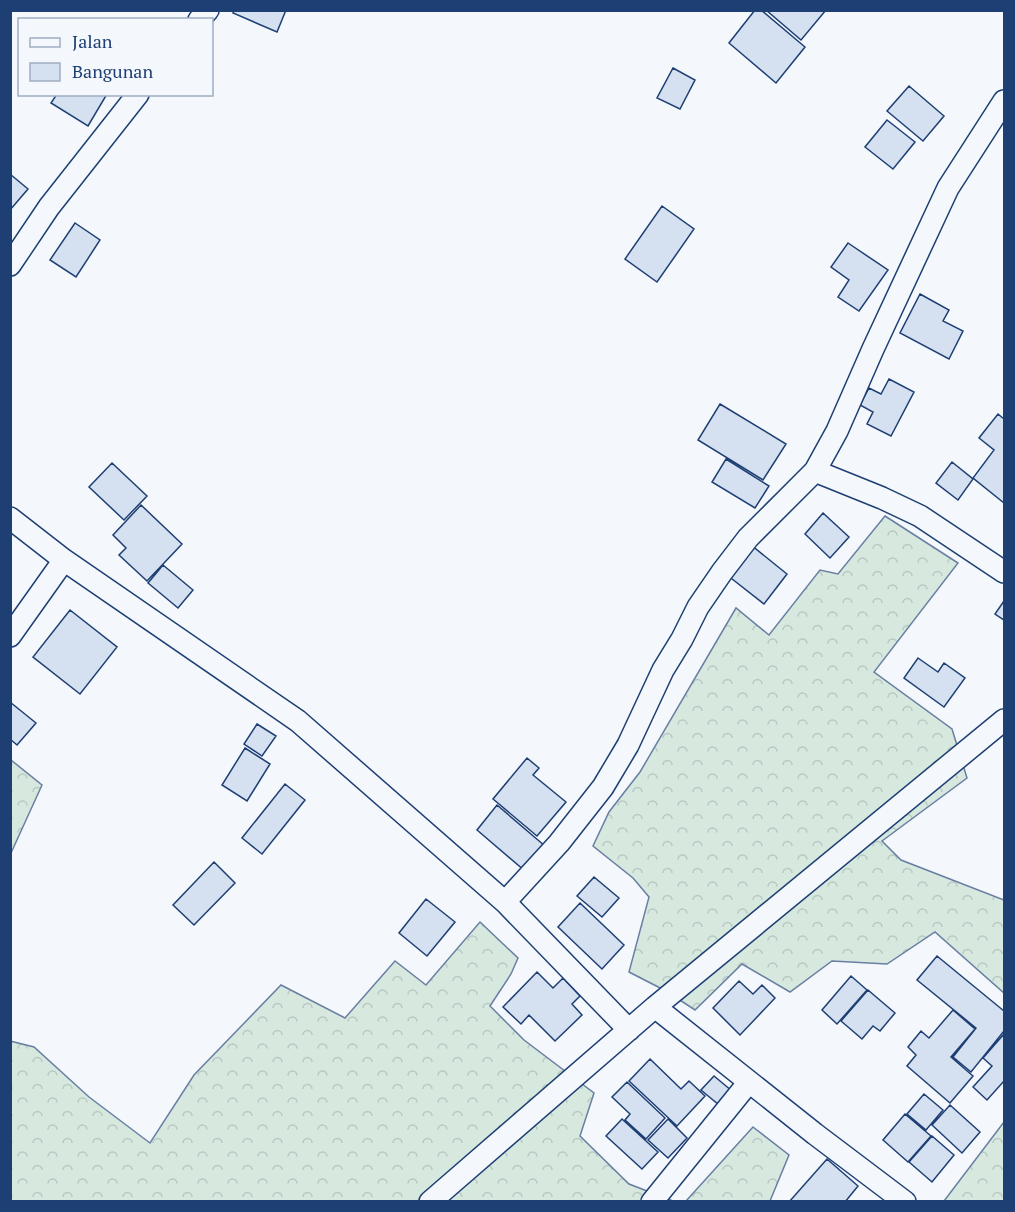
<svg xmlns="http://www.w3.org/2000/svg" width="1015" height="1212" viewBox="0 0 1015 1212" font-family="'PT Serif',serif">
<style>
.forest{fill:url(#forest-crowns);stroke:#687fa3;stroke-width:1.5}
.building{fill:#d5e0f0;stroke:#1d3f73;stroke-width:1.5}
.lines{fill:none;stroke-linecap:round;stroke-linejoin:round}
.minor-casing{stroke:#1d3f73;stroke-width:24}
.minor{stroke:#f4f7fb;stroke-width:21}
</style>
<defs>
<pattern id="forest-crowns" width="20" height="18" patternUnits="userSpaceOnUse" patternTransform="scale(1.5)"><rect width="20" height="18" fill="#d7e8df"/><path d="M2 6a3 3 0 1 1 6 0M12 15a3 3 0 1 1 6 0" fill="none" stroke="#b8c8c3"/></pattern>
</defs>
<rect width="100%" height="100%" fill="#f4f7fb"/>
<path class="forest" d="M885,516L958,563L874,672L952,729L967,778L882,841L901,860L1004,900V993L935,932L887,964L832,961L790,992L742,964L695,1010L666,991L629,972L649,897L633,878L593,846L609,812L640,772L736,608L769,635L820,570L838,574Z
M11,760L42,785L11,853Z
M480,922L518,958L511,974L490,1006L524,1040L594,1093L580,1136L629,1184L673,1201H11L10,1041L34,1047L89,1097L150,1143L194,1075L281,985L345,1018L395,961L426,985Z
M1004,1122V1201H944Z
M753,1127L789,1155L770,1201H686Z"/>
<path class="building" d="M235,10H286L277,32L233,13Z
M755,10H761L805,47L776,83L729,43Z
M766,10H826L801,40Z
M673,68L695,80L680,109L657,98Z
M909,86L944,116L923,141L887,111Z
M57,94H107L88,126L51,103Z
M887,120L915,142L893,169L865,147Z
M10,174L28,189L10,210Z
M662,206L694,229L657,282L625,259Z
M75,223L100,240L76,277L50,260Z
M848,243L888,270L859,311L838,297L849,280L831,267Z
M920,294L949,310L943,321L963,331L949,359L900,333Z
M889,379L914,392L891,436L867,424L873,412L860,405L869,388L881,394Z
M720,404L786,444L763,480L698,440Z
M998,414L1004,419V503L973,478L994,450L979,438Z
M726,459L769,486L755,508L712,482Z
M952,462L973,479L958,500L936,483Z
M112,463L147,496L124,520L89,487Z
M141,505L182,544L147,581L119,555L126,548L113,535Z
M823,513L849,537L830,558L805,534Z
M751,545L787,574L764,604L727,575Z
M163,565L193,590L178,608L148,583Z
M1004,601V620L995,614Z
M70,610L117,647L80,694L33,657Z
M918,658L938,672L944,663L965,678L944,707L904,678Z
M10,702L36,723L17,745L10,739Z
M257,724L276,736L262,756L244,744Z
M245,748L270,764L247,801L222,785Z
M527,758L539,768L533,775L566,802L537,836L493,799Z
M285,784L305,800L262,854L242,838Z
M497,805L545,846L525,871L477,830Z
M214,862L235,883L194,925L173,905Z
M594,877L619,898L602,917L577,896Z
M426,899L455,922L427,956L399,933Z
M580,903L624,945L602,969L558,927Z
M937,956L1004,1011V1031L971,1072L953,1057L976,1028L917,980Z
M537,972L553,988L563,978L580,996L572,1004L582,1015L555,1041L529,1015L521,1024L503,1007Z
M851,976L867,990L837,1024L822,1010Z
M739,981L753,994L762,985L775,998L740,1035L713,1008Z
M868,990L895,1013L880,1031L873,1026L862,1039L841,1021Z
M953,1010L975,1029L951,1057L973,1076L950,1103L907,1066L916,1055L908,1047L921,1031L929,1038Z
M1004,1034V1081L987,1100L973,1087L992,1066L983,1058Z
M650,1059L681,1089L689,1081L705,1096L677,1126L629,1081Z
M714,1076L732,1091L719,1105L701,1090Z
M627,1082L665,1118L646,1139L625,1120L630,1114L612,1097Z
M924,1094L943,1110L926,1130L907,1114Z
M950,1105L980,1132L962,1153L932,1125Z
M905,1114L931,1136L908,1162L883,1140Z
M622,1119L658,1152L642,1169L606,1136Z
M668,1119L687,1138L668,1158L648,1140Z
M932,1136L954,1155L932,1182L909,1162Z
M827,1159L858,1186L845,1202H789Z"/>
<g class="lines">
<defs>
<path id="minor" d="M199,20L208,10
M10,265L49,207L138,94
M815,471L882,498L920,516L1004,572
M10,518L64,560L298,721L505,902L629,1030
M10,636L64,560
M505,902L559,843L603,787L628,745L663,670L682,639L698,607L722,572L748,538L815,471L837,431L873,349L948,188L1004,101
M655,1007L815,1134L905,1202
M430,1202L655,1007L1004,720
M652,1202L749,1082"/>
</defs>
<use href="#minor" class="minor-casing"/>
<use href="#minor" class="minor"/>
</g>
<rect width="1015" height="1212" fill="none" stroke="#1d3f73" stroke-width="24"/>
<rect x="18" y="18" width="195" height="78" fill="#f4f7fb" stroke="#9eadc5" stroke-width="1.5"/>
<rect x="30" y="38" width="30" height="9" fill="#f4f7fb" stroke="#9eadc5" stroke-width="1.5"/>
<text x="72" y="48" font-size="18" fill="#1d3f73">Jalan</text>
<rect x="30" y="63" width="30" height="18" fill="#d5e0f0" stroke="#9eadc5" stroke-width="1.5"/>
<text x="72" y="78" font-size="18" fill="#1d3f73">Bangunan</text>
</svg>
